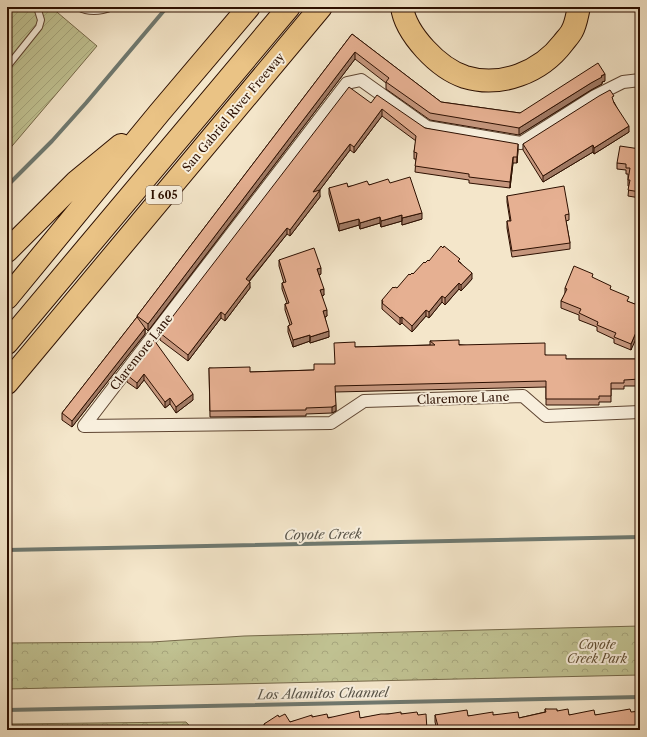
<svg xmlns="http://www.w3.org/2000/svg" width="647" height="737" viewBox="0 0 647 737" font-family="'Libre Caslon Text',serif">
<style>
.park{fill:url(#park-crowns);stroke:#76694a}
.garden{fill:url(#garden-furrows);stroke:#76694a}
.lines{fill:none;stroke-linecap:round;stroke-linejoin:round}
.stream{stroke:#6f7970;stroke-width:4}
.lane-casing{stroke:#5e4532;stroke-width:8}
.street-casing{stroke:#5e4532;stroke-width:14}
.highway-casing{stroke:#2c0f00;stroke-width:24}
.lane{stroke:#f8efdd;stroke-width:6}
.street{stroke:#f8efdd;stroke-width:12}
.highway{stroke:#eac385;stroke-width:22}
.wall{fill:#c6977e;stroke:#2c0f00}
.shaded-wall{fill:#a17b66;stroke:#2c0f00}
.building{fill:#e6b092;stroke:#2c0f00}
.labels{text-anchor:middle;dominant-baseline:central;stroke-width:4;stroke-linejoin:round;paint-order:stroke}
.shield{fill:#f8efdd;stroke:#695242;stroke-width:1}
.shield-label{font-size:11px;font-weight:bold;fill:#2c0f00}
.street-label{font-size:12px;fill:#2c0f00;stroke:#f8efdd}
.park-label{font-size:12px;font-style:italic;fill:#604e33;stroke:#f8efdd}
.water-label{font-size:13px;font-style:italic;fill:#59554a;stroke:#f8efdd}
</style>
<defs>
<pattern id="park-crowns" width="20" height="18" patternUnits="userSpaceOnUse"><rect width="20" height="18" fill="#c1c393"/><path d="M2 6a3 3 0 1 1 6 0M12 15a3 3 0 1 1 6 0" fill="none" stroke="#a6a67d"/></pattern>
<pattern id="garden-furrows" width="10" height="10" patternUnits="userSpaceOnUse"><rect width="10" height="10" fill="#c1c393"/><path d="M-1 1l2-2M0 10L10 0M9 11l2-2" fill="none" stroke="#a6a67d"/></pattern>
</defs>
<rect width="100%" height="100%" fill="#f4e6ca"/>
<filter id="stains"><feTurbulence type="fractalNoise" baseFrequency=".005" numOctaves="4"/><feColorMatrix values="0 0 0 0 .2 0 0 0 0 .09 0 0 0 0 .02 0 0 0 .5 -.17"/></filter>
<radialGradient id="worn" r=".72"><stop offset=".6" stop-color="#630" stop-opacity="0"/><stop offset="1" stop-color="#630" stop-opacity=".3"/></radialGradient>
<path class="park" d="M640,626V675L7,689V643L152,642L244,636Z
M186,722L193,729L199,730H7V724Z"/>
<path class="garden" d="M7,7H51L97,46L7,152Z"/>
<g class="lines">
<path class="stream" d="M7,186L52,141L86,103L167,7
M7,550L640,537
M7,710L640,697"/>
<defs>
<path id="lane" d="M78,7C89,13 100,12 112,7
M7,67L39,27L41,20L37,7"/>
<path id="street" d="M640,80L623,82L595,96L521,143L427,127L361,80L347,83L84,426L331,423L364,401L523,396L546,416L640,412"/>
<path id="highway" d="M402,7C404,23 415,38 425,49C436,61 450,72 465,77C501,88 541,72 563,43C566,39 570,35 572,31C576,24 577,15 579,7
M7,251L76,182L121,145
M7,298L160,112L249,7
M7,343L289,7
M7,383L321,7"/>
</defs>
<use href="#lane" class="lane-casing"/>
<use href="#street" class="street-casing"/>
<use href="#highway" class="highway-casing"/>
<use href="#lane" class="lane"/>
<use href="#street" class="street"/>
<use href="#highway" class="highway"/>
</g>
<path class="wall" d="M352,34L441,102L520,113L605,81L602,82V84L591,90L519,135L430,120L386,89V83L355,59L148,331L145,328V334L72,427L62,420V413L137,317V316Z
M614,102L629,132L594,154L593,152L543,182L523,150V144Z
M371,103L425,128L518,150L517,163H513L510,188L469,183V180L415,172L416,159H414V152L416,141L382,116L354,153L350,150L319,191L320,197L290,236L287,234L249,282L250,288L225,321L221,318L188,361L160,340V333Z
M640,110V125L636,122V116Z
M640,149V198L628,196L629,186H628V174H626V170L617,169V163Z
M390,183L422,219L402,225V221L381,227L380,223L360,229L359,225L339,231L329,194V188Z
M507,196L569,214V220L566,221L570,243V249L512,257L507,228V221H510L507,202Z
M279,260L321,274L319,275L324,295L322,296L327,316L325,317L329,337L310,343V341L293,347L288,332V326L290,325L285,310V304L287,303L282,289V283H284L279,266Z
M429,261L460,262L472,279L461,291L459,289L445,305L442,302L429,318L426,316L412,332L402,323L400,325L382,309V300L394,288H397L410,275L413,274L425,263Z
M593,278L629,302L640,306L631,350L614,343V339L597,331V327L579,320V315L561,308V301L565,294V288Z
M154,340L193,400L176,413L170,404L165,408L144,380L137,389L127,382V375Z
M430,341L545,355L566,359H640V386H624V389H611V402H599V405H546V387L335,392L336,411L332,413L306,414V416L210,417L209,368L250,372L314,370L335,364L355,347L430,345Z
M545,709L557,711L569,715H595L631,712L640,730H437L435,722V715L468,716L493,715L519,718L545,712Z
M388,714H401L418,715L427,730H264V724L279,717L290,722L312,717L360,718Z"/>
<path class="shaded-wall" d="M355,52V59L148,331V324Z
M605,74V81L602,82V84L591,90L519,135V128Z
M382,109V116L354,153V147Z
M629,126V132L594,154V148Z
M350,144V150L313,199V192Z
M518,144V150L517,163V157Z
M593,145V152L543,182V176Z
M513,157V163L510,188V182Z
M320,190V197L290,236V230Z
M422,213V219L402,225V218Z
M402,215V221L381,227V221Z
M380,217V223L360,229V223Z
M359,219V225L339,231V224Z
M287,228V234L246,285V279Z
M321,268V274L317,276V269Z
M472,273V279L461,291V285Z
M250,282V288L225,321V315Z
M459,283V289L445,305V298Z
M324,289V295L320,297V290Z
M442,296V302L429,318V312Z
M327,310V316L323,318V311Z
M426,310V316L412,332V326Z
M221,312V318L188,361V355Z
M402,317V323L400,325V318Z
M640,323V330L631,350V344Z
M145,328V334L72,427V421Z
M329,331V337L310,343V337Z
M310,335V341L293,347V340Z
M144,374V380L137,389V383Z
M193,394V400L176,413V407Z
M170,398V404L165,408V402Z
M336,405V411L332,413V407Z"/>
<path class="building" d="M352,34L441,102L520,113L598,63L605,74L601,76L602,77L591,83L519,128L430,113L386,82L389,78L355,52L148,324L137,316Z
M349,87L371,103L377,95L425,128L518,144L517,157H513L510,182L469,177V174L415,166L417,153L414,152L416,136L382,109L354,147L350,144L313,192L320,190L290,230L287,228L246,279L250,282L225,315L221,312L188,355L160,333Z
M610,90L614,96L612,97L614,103L629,126L594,148L593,145L543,176L523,144L599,96Z
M640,110V119L636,116Z
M620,146L640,149V192L628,190L630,180H628L630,168H626V164L617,163Z
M410,177L422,213L402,218V215L381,221L380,217L360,223L359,219L339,224L329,188L347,183L348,187L367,181L369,185L388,179L390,183Z
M564,186L569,214L565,215L570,243L512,251L507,221H511L507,196Z
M441,246L443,248L444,246L460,259L458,261L472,273L461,285L459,283L445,298L442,296L429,312L426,310L412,326L402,317L400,318L382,303L383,302L382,300L393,287L394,288L395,287L397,288L409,274L410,275L412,273L413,274L424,262L425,263L428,260L429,261Z
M314,248L321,268L317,269L324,289L320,290L327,310L323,311L329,331L310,337V335L293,340L288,326L292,324L285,304L289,303L282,283L286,282L279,260Z
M574,266L593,274L592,277L611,286L610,289L629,297L627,301L640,306V323L631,344L614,337L616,333L597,325L598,322L579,313L581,309L561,301L567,289L565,288Z
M137,317L145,328L72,421L62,413Z
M154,340L193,394L176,407L170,398L165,402L144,374L137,383L127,375Z
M459,340V345L545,343V355H566V359H640V379L624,380V383H611V396H599V399H546V381L335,386L336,405L332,407L306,408V410L210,411L209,368L250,367V372L314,370V364H335L334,343L355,342V347L435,345L430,341Z
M545,709H557V711L568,709L569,715L594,710L595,715L630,709L631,712L640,711V730H439L435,715L467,710L468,716L493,712V715L518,712L519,718L546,712Z
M359,711L360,718L381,714H388L401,712V714L417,712L418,715L426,714L427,730H268L264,724L278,715L279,717L285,714L290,722L312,715V717L327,714L328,718Z"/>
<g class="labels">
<rect class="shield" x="146" y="186" width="36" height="18" rx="3"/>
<g class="shield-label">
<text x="164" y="195">I 605</text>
</g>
<g class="street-label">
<text transform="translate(233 112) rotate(-50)">San Gabriel River Freeway</text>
<text transform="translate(141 352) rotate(-52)">Claremore Lane</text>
<text transform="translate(463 398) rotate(-2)">Claremore Lane</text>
</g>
<g class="park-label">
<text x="597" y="644">Coyote<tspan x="597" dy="14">Creek Park</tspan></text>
</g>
<g class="water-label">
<text transform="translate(323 534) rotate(-1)">Coyote Creek</text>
<text transform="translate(323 693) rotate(-1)">Los Alamitos Channel</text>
</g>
</g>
<rect width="647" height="737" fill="none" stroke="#f4e6ca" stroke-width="24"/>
<rect x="8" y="8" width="631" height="721" fill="none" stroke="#2c0f00" stroke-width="2"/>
<rect x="12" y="12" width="623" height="713" fill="none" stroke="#2c0f00"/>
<rect width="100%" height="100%" filter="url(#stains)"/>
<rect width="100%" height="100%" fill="url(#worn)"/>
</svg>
